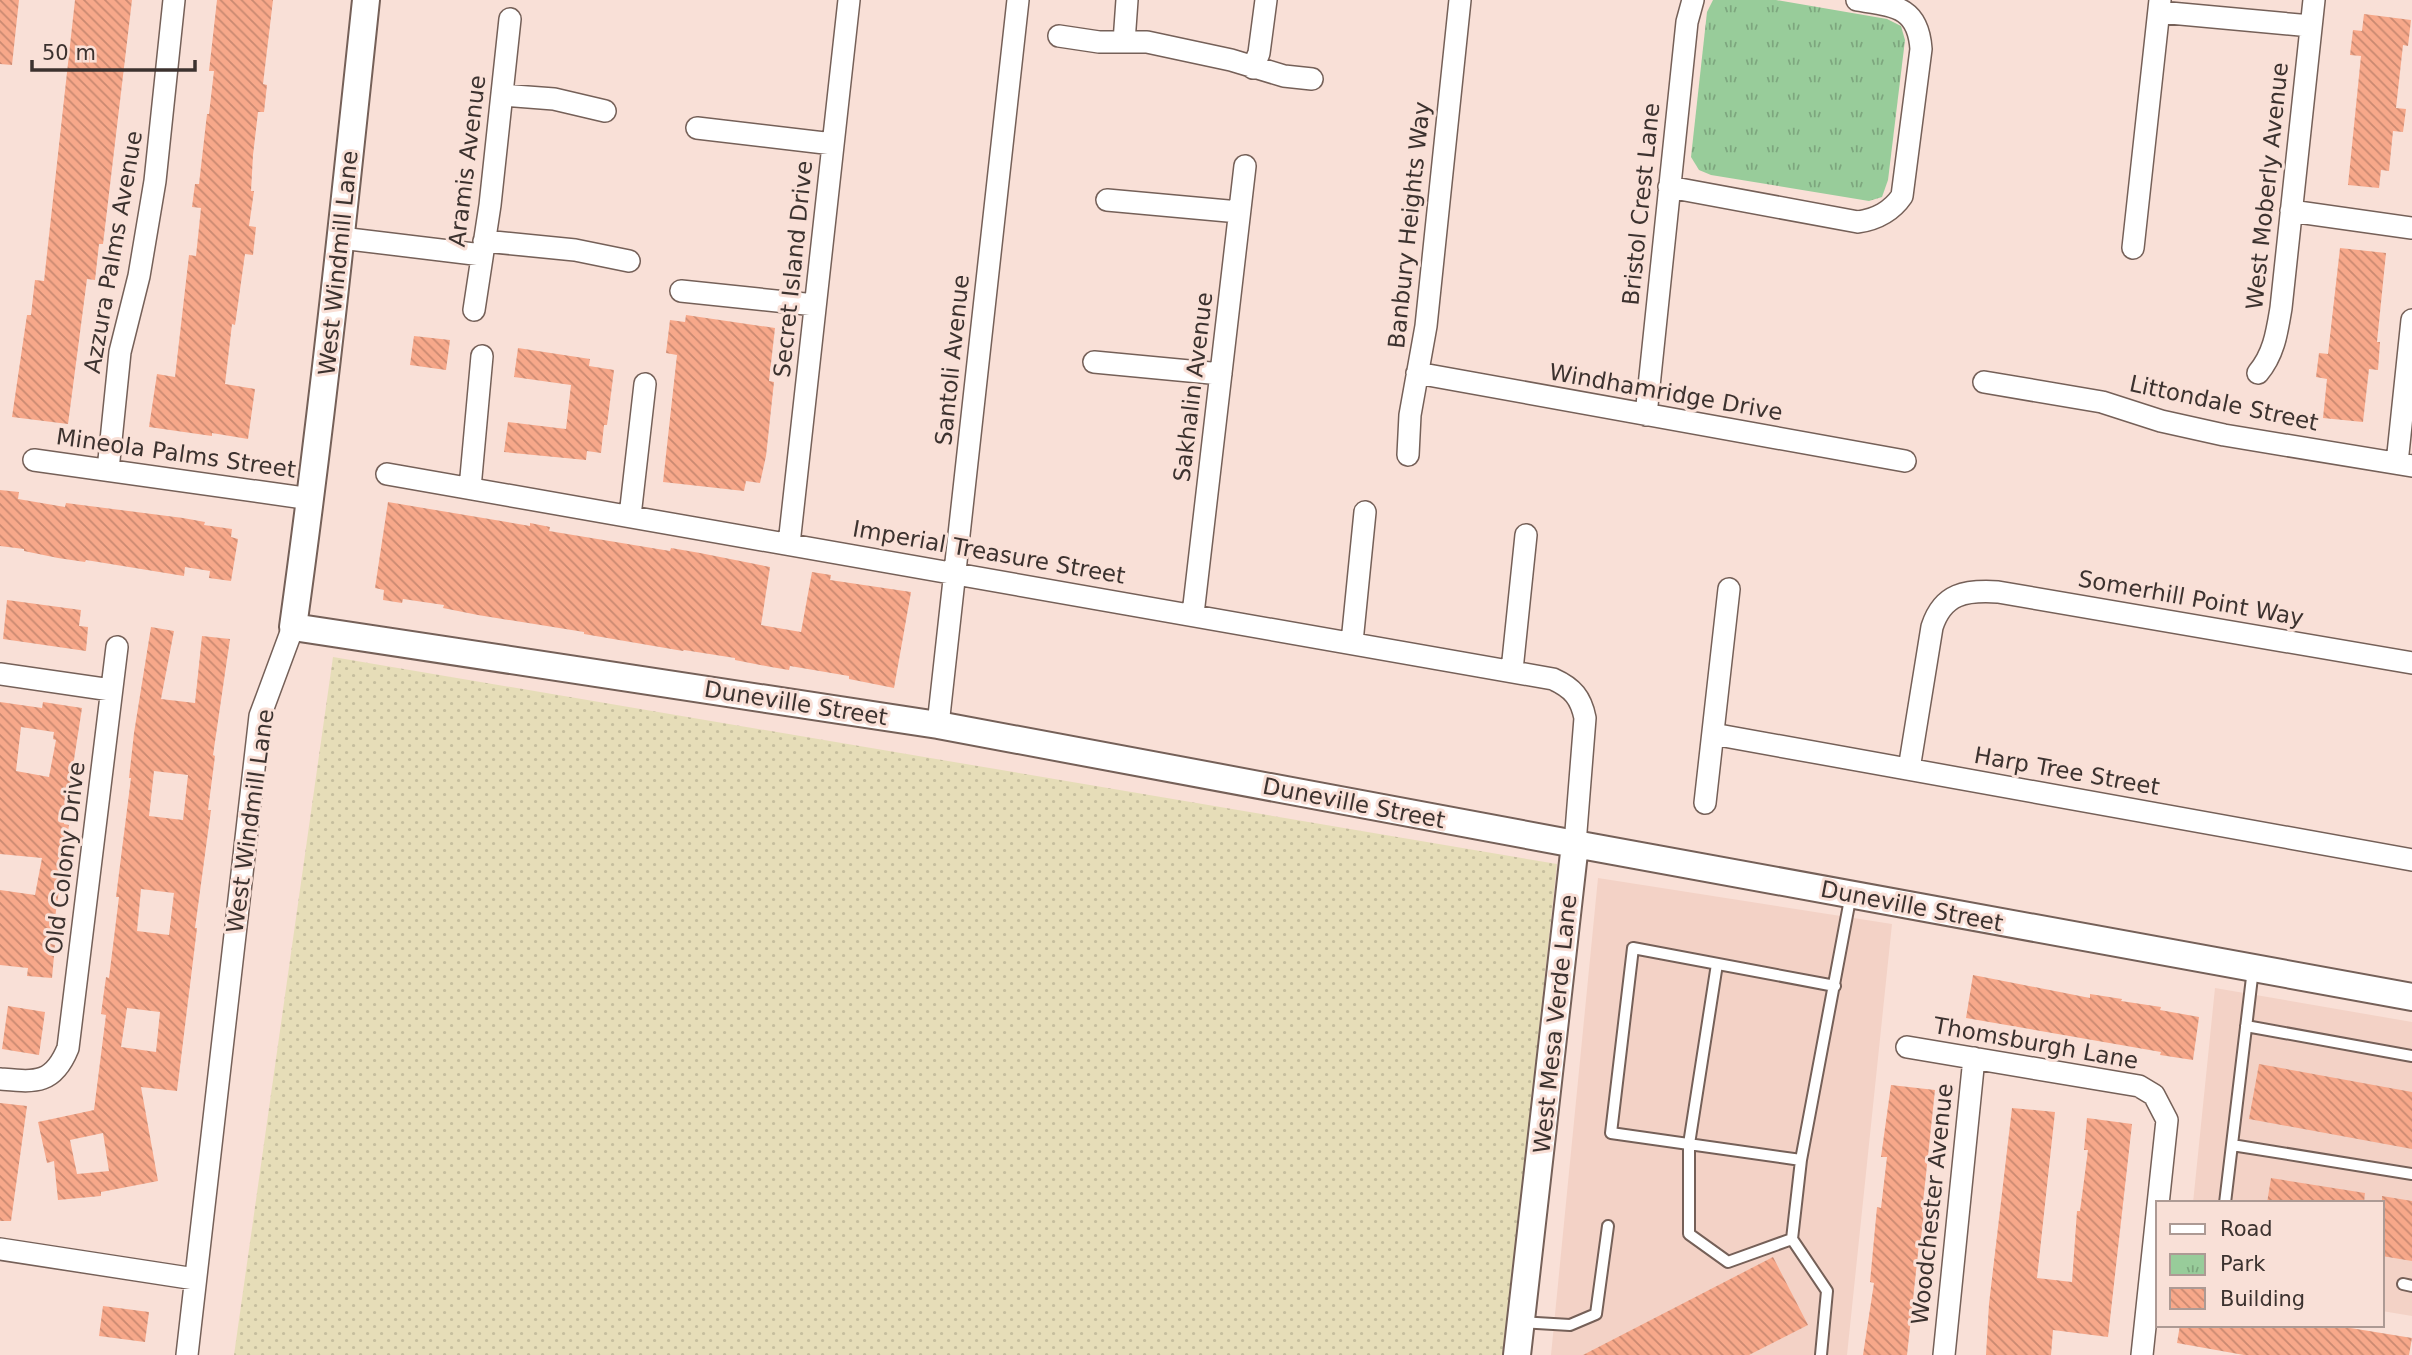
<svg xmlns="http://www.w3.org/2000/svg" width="2412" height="1355" viewBox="0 0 2412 1355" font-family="'DejaVu Sans',sans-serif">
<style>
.built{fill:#f3d2c6}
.sand{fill:url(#sand-dots)}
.park{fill:url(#park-tufts)}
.building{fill:url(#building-back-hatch);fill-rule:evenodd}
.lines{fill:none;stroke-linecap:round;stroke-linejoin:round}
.service-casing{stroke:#756058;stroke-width:14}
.minor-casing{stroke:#756058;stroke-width:24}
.tertiary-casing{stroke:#756058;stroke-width:30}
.service{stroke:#fff;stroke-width:10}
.minor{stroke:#fff;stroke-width:21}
.tertiary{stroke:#fff;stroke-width:26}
.labels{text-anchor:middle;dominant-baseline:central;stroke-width:6;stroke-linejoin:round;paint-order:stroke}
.street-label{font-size:23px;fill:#3c322f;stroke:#f9e0d7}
</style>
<defs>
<pattern id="sand-dots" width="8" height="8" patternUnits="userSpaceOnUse" patternTransform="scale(1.75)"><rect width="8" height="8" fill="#e6ddb8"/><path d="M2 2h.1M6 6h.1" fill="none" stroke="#c6be9e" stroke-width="1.8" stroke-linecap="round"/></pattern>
<pattern id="park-tufts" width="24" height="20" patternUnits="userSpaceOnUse" patternTransform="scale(1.75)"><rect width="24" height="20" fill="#98cc9a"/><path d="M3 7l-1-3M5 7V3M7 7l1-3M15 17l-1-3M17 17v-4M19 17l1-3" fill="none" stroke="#7da67e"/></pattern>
<pattern id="building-back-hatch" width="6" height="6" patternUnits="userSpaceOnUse" patternTransform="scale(1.75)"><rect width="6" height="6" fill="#f7a88a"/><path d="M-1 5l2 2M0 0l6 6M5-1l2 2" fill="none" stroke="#c98971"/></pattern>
</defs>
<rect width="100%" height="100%" fill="#f9e0d7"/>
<path class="built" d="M1598,878L1892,924L1847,1355H1551Z
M2215,988L2412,1022V1316L2382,1311V1203H2193Z"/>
<path class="sand" d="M333,657L1557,864L1504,1355H234Z"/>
<path class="park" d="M1713,0H1776L1887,19L1901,26L1905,40L1888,180L1882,197L1869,201L1711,175L1699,170L1691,157L1707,12Z"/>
<path class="building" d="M0,0H19L12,65L0,64Z
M75,0H132L103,244H99L95,280L87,279L68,424L12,417L27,315H31L35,280L44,281Z
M217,0H273L263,84L267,85L264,112H258L253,155L251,191H254L249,226L256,227L253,255L245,254L235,325L232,324L225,384L255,389L248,439L212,433V436L149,427L157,374L175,377L189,255L196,256L201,208L192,207L195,184H199L207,114H209L214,71H209Z
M2364,14L2411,20L2408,46L2403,45L2396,108L2406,109L2403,132L2393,131L2389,171L2381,170L2379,188L2348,185L2361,56L2350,55L2353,30L2362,31Z
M2340,248L2386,253L2377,342H2380L2378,370L2369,369L2363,422L2323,418L2327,379L2316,377L2319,353L2328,354Z
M686,315L775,328L769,381L774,382L766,456L760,483L746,481L744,491L663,482L677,355L666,353L670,320L685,322Z
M414,336L450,340L446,370L410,365Z
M518,348L590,359L589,366L614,370L607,425H604L601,453L587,451L586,460L504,452L508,422L566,429L571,385L514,377Z
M0,490L19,492L18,499L65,507L66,503L183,518L205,522L204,525L232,529L231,537L238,539L231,581L209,578L210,571L185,567L184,576L86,560L85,562L58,558L24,551V549L0,546Z
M388,502L530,526V523L550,527L549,531L670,551L671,548L700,553L770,567L761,625L801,632L812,572L831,575L830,580L911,592L894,688L849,679V676L790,666L789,670L771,667L735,660V658L684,650L683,651L584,634V632L478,615L443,608L444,605L403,599L402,603L383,600L384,590L375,588Z
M7,600L81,610L79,626L88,627L86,651L3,639Z
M151,627L174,631L161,699L195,703L202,636L230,639L213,755L215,756L208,810H211L195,928H197L177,1091L141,1087L158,1181L101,1192V1196L58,1200L54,1161L47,1163L38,1122L94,1110L106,1015L101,1014L106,977L109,978L119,897H116L131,778H129L134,733ZM154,771L188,775L183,820L149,816ZM141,889L174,893L169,935L137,931ZM127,1008L160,1012L156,1052L121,1047ZM103,1133L109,1171L77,1174L70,1140Z
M0,702L42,708L43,702L82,708L64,824L69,825L51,944L55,945L52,978L27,976L28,968L0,965V890L35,895L42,858L0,854ZM21,727L54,732L53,739L56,740L49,777L16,771Z
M1973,975L2090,998V994L2122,999L2121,1001L2161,1007L2160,1010L2199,1017L2193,1060L2160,1055L2161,1052L1966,1018Z
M8,1006L45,1012L39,1055L2,1049Z
M2259,1064L2412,1092V1149L2249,1119Z
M1891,1085L1935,1090L1922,1212L1924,1213L1920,1245L1919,1244L1907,1355H1863L1874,1283L1870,1282L1877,1207L1881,1208L1887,1157H1881Z
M0,1103L27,1106L11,1221H0Z
M2012,1108L2055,1112L2037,1278L2072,1282L2077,1211H2080L2088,1150H2084L2087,1118L2132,1124L2108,1337L2053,1330L2051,1355H1986L1989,1304Z
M2271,1178L2365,1193L2364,1203H2267Z
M2382,1196L2412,1201V1261L2382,1256Z
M1773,1257L1808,1325L1749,1355H1583Z
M103,1306L149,1312L145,1342L99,1336Z
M2180,1325H2332L2412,1338L2409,1355H2244L2177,1343Z"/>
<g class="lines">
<defs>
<path id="service" d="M1717,964L1689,1144V1234L1728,1262L1792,1239
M2246,1026L2412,1056
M2232,1145L2412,1174
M1801,1160L1611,1133L1633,948L1835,986
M2225,1203L2253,969
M2403,1284L2412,1286
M1521,1322L1570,1325L1596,1314L1608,1226
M1821,1355L1827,1291L1792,1239L1801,1160L1851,894"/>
<path id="minor" d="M2159,12L2311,26
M1059,36L1099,42H1147L1231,60L1284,76L1312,79
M1124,42L1127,0
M1253,68L1259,53L1266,0
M502,95L554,99L605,111
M697,128L833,144
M1669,187L1858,222C1877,219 1891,212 1902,196L1921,49C1918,6 1894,6 1857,0
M1107,200L1239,212
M2291,211L2412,228
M341,238L482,255
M484,241L575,250L629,261
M2133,248L2160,0
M681,291L815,305
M474,310L490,205L510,19
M1094,362L1221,374
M1417,373L1905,461
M2258,373C2274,354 2277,332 2281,308L2314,0
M1984,382L2102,402L2161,421L2224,435L2412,466
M1646,415L1687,22L1693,0
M1408,455L1410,415L1426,326L1460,0
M34,460L311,499
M2397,463L2412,320
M108,470L120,352L139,276L155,181L174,0
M387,474L1553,679C1573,688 1581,698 1585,718L1575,844
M470,488L482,356
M630,516L645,384
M789,544L849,0
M1193,614L1245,166
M1352,642L1365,512
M1512,670L1526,535
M0,674L111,690
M938,725L1018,0
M1713,734L2412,860
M1909,769L1932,627C1943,593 1966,590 1998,592L2412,663
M1705,803L1729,589
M1907,1047L2139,1086L2154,1095L2167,1120L2142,1355
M0,1079C35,1082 53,1085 68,1048L117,647
M0,1249L195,1279
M187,1355L260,716L293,627
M1944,1355L1974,1058"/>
<path id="tertiary" d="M366,0C344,209 322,418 293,627L938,725L1575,844L2412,997
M1517,1355L1575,844"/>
</defs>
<use href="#service" class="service-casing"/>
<use href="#minor" class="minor-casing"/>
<use href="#tertiary" class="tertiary-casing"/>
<use href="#service" class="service"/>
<use href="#minor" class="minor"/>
<use href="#tertiary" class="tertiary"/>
</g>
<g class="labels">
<g class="street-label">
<text transform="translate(467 161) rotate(-83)">Aramis Avenue</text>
<text transform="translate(2267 186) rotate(-84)">West Moberly Avenue</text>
<text transform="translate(1641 204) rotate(-84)">Bristol Crest Lane</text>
<text transform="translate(1409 225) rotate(-84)">Banbury Heights Way</text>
<text transform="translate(113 252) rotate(-80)">Azzura Palms Avenue</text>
<text transform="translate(338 263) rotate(-84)">West Windmill Lane</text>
<text transform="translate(793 269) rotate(-84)">Secret Island Drive</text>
<text transform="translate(952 360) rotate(-84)">Santoli Avenue</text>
<text transform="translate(1193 387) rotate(-83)">Sakhalin Avenue</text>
<text transform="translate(1666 392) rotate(10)">Windhamridge Drive</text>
<text transform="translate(2224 403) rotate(12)">Littondale Street</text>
<text transform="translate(176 453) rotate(8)">Mineola Palms Street</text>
<text transform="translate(989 552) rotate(10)">Imperial Treasure Street</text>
<text transform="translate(2191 598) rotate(10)">Somerhill Point Way</text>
<text transform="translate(796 703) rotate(9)">Duneville Street</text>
<text transform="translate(2067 771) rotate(10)">Harp Tree Street</text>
<text transform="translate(1354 803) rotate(11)">Duneville Street</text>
<text transform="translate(250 821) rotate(-82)">West Windmill Lane</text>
<text transform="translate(65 858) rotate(-83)">Old Colony Drive</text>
<text transform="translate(1912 906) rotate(11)">Duneville Street</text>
<text transform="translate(1555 1024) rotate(-84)">West Mesa Verde Lane</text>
<text transform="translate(2036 1043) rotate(10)">Thomsburgh Lane</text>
<text transform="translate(1932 1204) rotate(-84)">Woodchester Avenue</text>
</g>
</g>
<rect x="2156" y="1201" width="228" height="126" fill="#f9e0d7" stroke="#ad9a94" stroke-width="2"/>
<rect x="2170" y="1224" width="35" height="10" fill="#ffffff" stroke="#ad9a94" stroke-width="2"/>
<text x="2220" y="1236" font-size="21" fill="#3c322f">Road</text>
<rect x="2170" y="1254" width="35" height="21" fill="url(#park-tufts)" stroke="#ad9a94" stroke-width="2"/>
<text x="2220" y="1271" font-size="21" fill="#3c322f">Park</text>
<rect x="2170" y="1288" width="35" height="21" fill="url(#building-back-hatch)" stroke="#ad9a94" stroke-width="2"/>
<text x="2220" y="1306" font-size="21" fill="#3c322f">Building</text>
<path d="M32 60v10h163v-10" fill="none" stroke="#3c322f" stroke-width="3.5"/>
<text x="42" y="60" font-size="21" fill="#3c322f" stroke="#f9e0d7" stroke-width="5" paint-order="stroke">50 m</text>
</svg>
